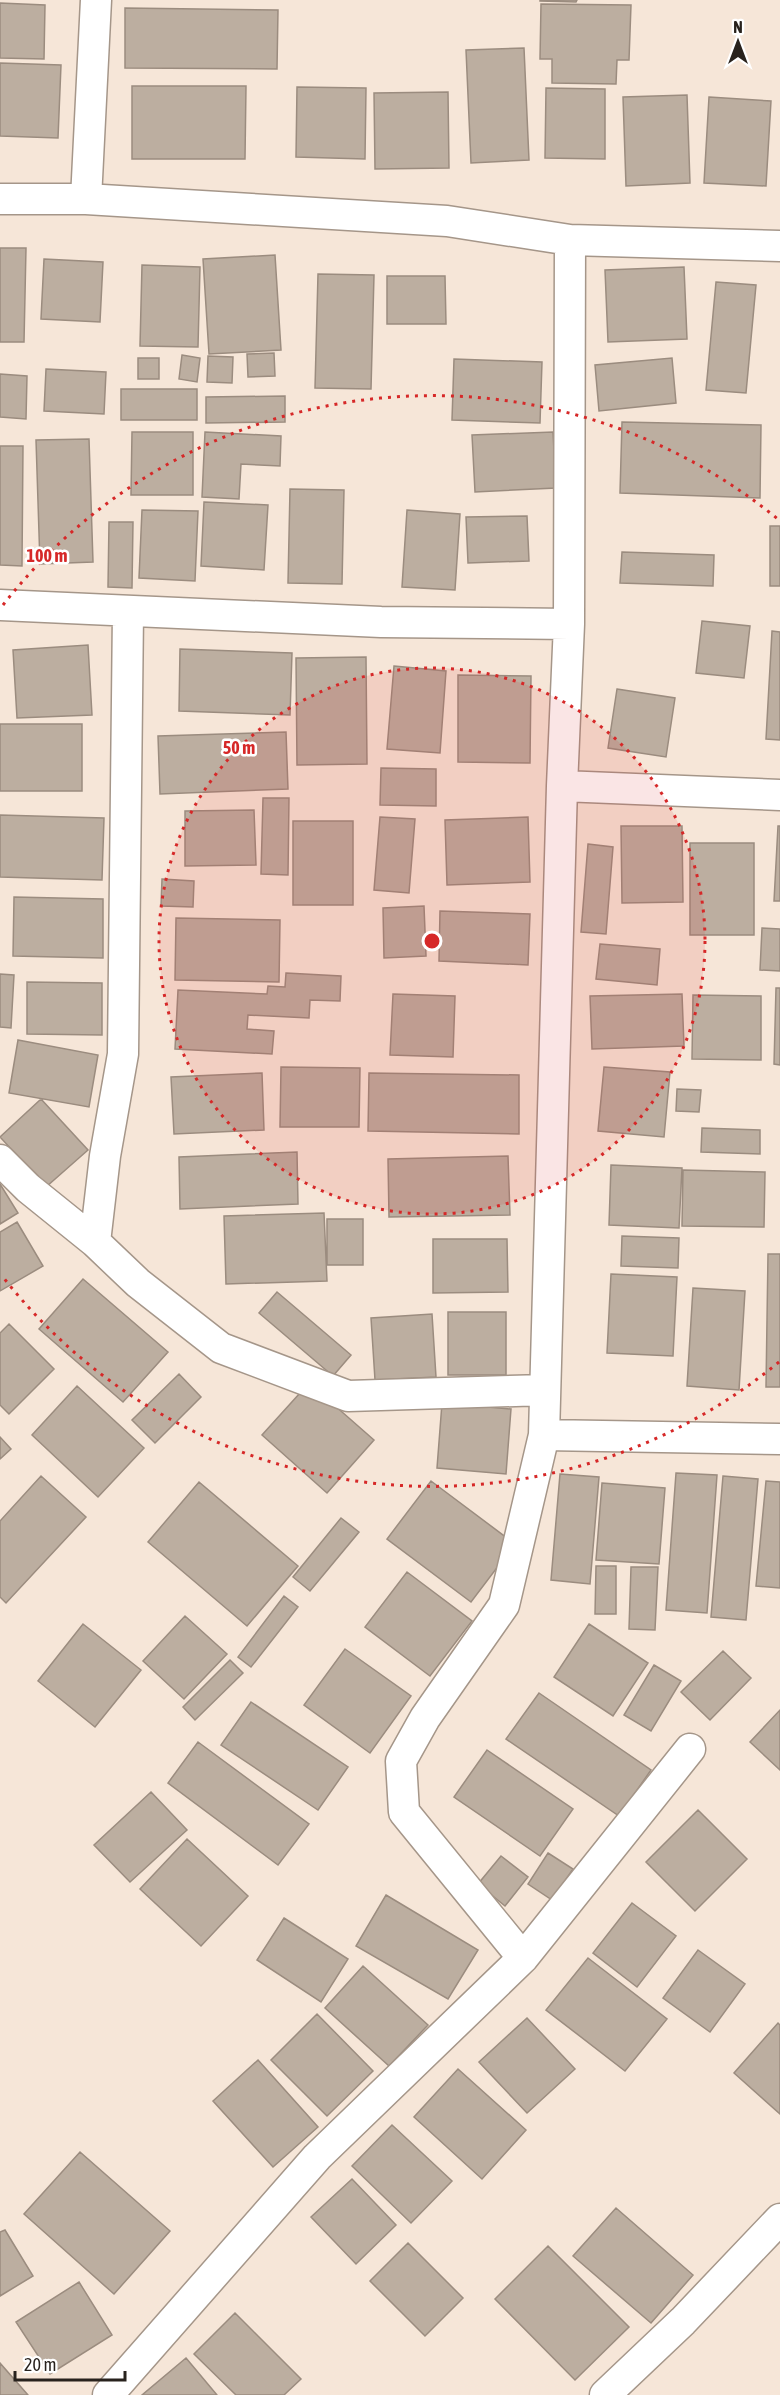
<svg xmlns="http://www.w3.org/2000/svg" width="780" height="2395" viewBox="0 0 780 2395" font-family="'Asap Condensed',sans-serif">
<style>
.building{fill:#bcaea0;stroke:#9b8c7f;stroke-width:1.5}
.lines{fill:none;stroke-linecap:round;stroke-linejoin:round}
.minor-casing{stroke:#a59689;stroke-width:33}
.minor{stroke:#fff;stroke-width:30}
.ring{fill:none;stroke:#d62828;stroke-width:3;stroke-dasharray:3 6}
.centre{fill:#d62828;stroke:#fff;stroke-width:3}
.ring-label{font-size:18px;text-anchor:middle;font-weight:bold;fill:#d62828;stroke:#fff;stroke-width:5;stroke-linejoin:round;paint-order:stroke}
</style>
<rect width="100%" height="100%" fill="#f6e6d8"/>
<path class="building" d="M540,0H577L576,2L540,1Z
M0,3L45,5L44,59L0,58Z
M541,4L631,5L629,60H617L616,84L552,83V59H540Z
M125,8L278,10L277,69L125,68Z
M524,48L529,160L471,163L466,50Z
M0,63L61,65L58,138L0,136Z
M132,86H246L245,159H132Z
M297,87L366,88L365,159L296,157Z
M546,88L605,89V159L545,158Z
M448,92L449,168L375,169L374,93Z
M687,95L690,183L626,186L623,97Z
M709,97L771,101L766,186L704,183Z
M0,248H26L24,342H0Z
M275,255L281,350L209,354L203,259Z
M44,259L103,262L100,322L41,319Z
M142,265L200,267L198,347L140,346Z
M684,267L687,339L608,342L605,270Z
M318,274L374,275L371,389L315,388Z
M387,276H445L446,324H387Z
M716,282L756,285L746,393L706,390Z
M274,353L275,376L248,377L247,354Z
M182,355L200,358L197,382L179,379Z
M208,356L233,357L232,383L207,382Z
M138,358H159V379H138Z
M672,358L676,403L599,411L595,365Z
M454,359L542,362L540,423L452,420Z
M46,369L106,372L104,414L44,411Z
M0,374L27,376L26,419L0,417Z
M121,389H197V420H121Z
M285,396V422L206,423V397Z
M622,422L761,425L760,498L620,493Z
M132,432H193V495H131Z
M205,432L281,436L280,466L241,464L239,499L202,497Z
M553,432L556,488L475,492L472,435Z
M89,439L93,562L40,564L36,440Z
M0,446H23L22,566L0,565Z
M290,489L344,490L342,584L288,583Z
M204,502L268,505L264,570L201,566Z
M142,510L198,511L195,581L139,578Z
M407,510L460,514L455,590L402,587Z
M527,516L529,561L468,563L466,517Z
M109,522H133L132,588L108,587Z
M770,526H780V586H770Z
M622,552L714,555L713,586L620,583Z
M702,621L750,626L744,678L696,673Z
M772,631L780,632V740L766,739Z
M88,645L92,715L17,718L13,650Z
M180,649L292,653L290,715L179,711Z
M366,657L367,764L297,765L296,658Z
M394,666L446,671L440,753L387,749Z
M458,675L531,676L530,763L458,762Z
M617,689L675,698L666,757L608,748Z
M0,724H82V791H0Z
M286,732L288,789L160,794L158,736Z
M381,768L436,769V806L380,805Z
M263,798H289L288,875L261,874Z
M254,810L256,865L185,866V811Z
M0,815L104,818L102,880L0,877Z
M380,817L415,819L409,893L374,890Z
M528,817L530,882L447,885L445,820Z
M293,821H353V905H293Z
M621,826H682L683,902L622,903Z
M778,826H780V901H774Z
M690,843H754V935H690Z
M588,844L613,847L606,934L581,932Z
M162,879L194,881L193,907L161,906Z
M14,897L103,899V958L13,956Z
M424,906L426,956L384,958L383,908Z
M440,911L530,914L528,965L439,961Z
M176,918L280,920L279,982L175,980Z
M762,928L780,929V971L760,970Z
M600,944L660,949L657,985L596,979Z
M286,973L341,976L340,1001L310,1000L309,1018L248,1015L247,1029L274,1031L272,1054L175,1049L178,990L267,994L268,986L285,987Z
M0,974L14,975L11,1028L0,1027Z
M27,982L102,983V1035L27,1034Z
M776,988H780V1065L774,1064Z
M393,994L455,996L453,1057L390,1055Z
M682,994L684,1046L592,1049L590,996Z
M693,995L761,996V1060L692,1059Z
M18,1040L98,1055L89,1107L9,1093Z
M281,1067L360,1068L359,1127H280Z
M604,1067L670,1072L664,1137L598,1131Z
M262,1073L264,1130L174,1134L171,1077Z
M369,1073L519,1075V1134L368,1131Z
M677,1089L701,1090L699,1112L676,1111Z
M41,1099L88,1150L46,1187L0,1137Z
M702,1128L760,1130V1154L701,1152Z
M297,1152L298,1204L180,1209L179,1157Z
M508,1156L510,1215L389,1217L388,1159Z
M611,1165L682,1168L679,1228L609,1225Z
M683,1170L765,1172L764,1227L682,1226Z
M0,1184L18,1213L0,1224Z
M324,1213L327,1281L226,1284L224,1216Z
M327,1219H363V1265H327Z
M17,1222L43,1266L0,1291V1232Z
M622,1236L679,1238L678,1268L621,1266Z
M433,1239H507L508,1292L433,1293Z
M768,1254H780V1387H766Z
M611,1274L677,1277L673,1356L607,1353Z
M83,1279L168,1352L123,1402L39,1329Z
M693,1288L745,1291L739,1390L687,1386Z
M277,1292L351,1355L333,1376L259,1313Z
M448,1312H506V1375H448Z
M432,1314L436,1377L375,1380L371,1318Z
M9,1324L54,1369L9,1414L0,1405V1333Z
M179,1374L201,1397L155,1443L132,1420Z
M309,1383L374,1440L327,1493L262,1435Z
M77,1386L144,1448L98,1497L32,1435Z
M442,1403L511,1409L506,1474L437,1468Z
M0,1437L11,1449L0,1459Z
M676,1473L717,1475L707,1613L666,1610Z
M560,1474L599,1477L590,1584L551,1580Z
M41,1476L86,1517L6,1603L0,1597V1521Z
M723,1476L758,1479L746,1620L711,1617Z
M431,1481L515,1544L471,1602L387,1539Z
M766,1481L780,1482V1588L756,1586Z
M199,1482L298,1566L247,1626L148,1542Z
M602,1483L665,1488L659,1564L596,1560Z
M341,1518L359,1532L310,1591L293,1577Z
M596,1566H616V1614H595Z
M631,1567H658L655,1630L629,1629Z
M407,1572L472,1621L430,1676L365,1627Z
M284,1596L298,1607L251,1667L238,1657Z
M185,1616L227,1654L184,1699L143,1661Z
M83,1624L141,1670L95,1727L38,1681Z
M589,1624L648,1663L613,1716L554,1677Z
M345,1649L411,1696L370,1753L304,1705Z
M723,1651L751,1678L710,1720L681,1692Z
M230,1660L243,1673L195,1720L183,1707Z
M654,1665L681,1681L651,1731L624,1715Z
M539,1693L651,1770L619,1816L506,1739Z
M251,1702L348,1767L318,1810L221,1745Z
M780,1710V1770L750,1742Z
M198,1742L309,1824L278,1865L168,1783Z
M487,1750L573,1809L540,1856L454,1797Z
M151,1792L187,1830L130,1882L94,1845Z
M698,1810L747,1859L695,1911L646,1862Z
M187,1839L248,1896L201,1946L140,1889Z
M548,1853L573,1869L552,1900L528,1884Z
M501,1856L528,1877L505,1906L478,1884Z
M386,1895L478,1950L448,1999L356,1946Z
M632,1903L676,1936L637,1987L593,1953Z
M284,1918L348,1959L321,2002L257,1960Z
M698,1950L745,1984L710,2032L663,1998Z
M588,1958L667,2019L625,2071L546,2010Z
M363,1966L428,2025L389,2066L325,2008Z
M317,2014L373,2071L327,2116L271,2060Z
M527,2018L575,2069L527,2113L479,2062Z
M778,2023L780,2025V2114L734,2073Z
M258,2060L318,2127L273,2167L213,2101Z
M458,2069L526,2130L482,2179L414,2117Z
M392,2125L452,2181L411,2223L352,2166Z
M80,2152L170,2231L114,2294L24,2214Z
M352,2179L396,2225L356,2264L311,2217Z
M616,2208L693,2275L651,2323L573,2256Z
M5,2230L33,2276L0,2296V2232Z
M408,2243L463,2298L425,2336L370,2281Z
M548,2246L629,2327L575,2380L495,2299Z
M79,2282L112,2335L50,2374L16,2322Z
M235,2313L301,2379L284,2395H236L194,2354Z
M186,2358L217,2395H142Z
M0,2363L28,2395H0Z"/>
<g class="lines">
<defs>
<path id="minor" d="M0,199H86L447,221L570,240L780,246
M86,199L96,0
M0,605L381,622L569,624
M562,786L780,795
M0,1160L28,1188L95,1242L138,1283L221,1348L348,1396L545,1390
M95,1242L105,1156L123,1054L128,612
M544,1435L780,1439
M523,1958L404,1812L401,1761L425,1718L504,1605L544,1435L562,786L569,624L570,240
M108,2395L317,2157L523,1958L690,1749
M605,2395L683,2321L780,2219"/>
</defs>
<use href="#minor" class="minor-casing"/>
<use href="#minor" class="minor"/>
</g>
<circle cx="432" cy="941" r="273" fill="#d62828" fill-opacity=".12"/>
<g class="ring">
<circle cx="432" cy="941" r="273"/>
<path d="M779 1362A545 545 0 0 1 3 1277M3 605A545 545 0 0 1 779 520"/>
</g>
<circle cx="432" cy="941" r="9" class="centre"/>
<g class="ring-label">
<text x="47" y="562">100 m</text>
<text x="239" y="754">50 m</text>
</g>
<g transform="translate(738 42)" stroke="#ffffff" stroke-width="4.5" paint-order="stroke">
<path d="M0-4.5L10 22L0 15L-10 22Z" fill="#28221d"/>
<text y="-9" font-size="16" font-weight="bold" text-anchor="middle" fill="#28221d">N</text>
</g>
<path d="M15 2371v9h110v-9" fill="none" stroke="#28221d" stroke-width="3"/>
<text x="24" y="2371" font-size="18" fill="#28221d" stroke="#ffffff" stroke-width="4.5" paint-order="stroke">20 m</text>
</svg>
